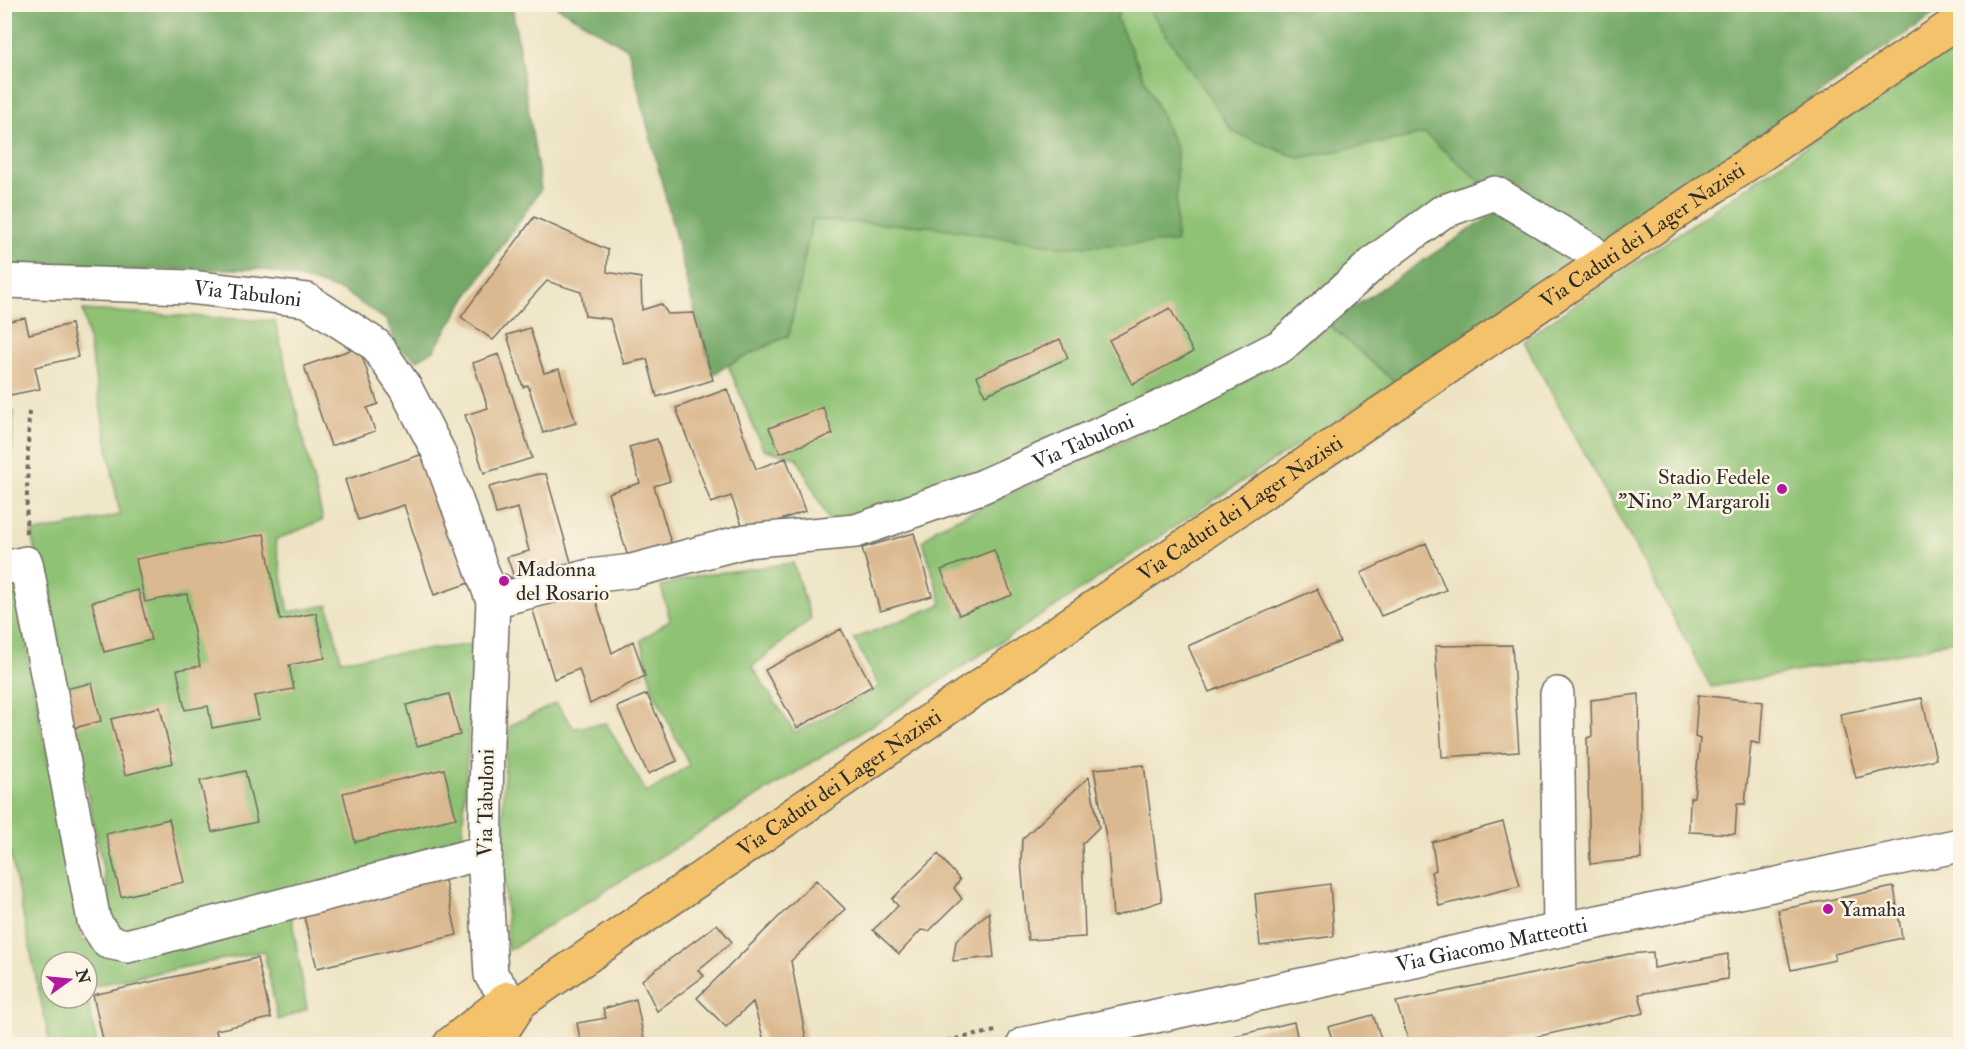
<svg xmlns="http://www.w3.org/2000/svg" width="1965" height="1049" viewBox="0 0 1965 1049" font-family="'IM FELL Double Pica',serif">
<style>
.green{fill:#8fc274;stroke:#5d7650;stroke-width:1.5}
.forest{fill:#73a866;stroke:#4f6a48;stroke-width:1.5}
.building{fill:#dbb990}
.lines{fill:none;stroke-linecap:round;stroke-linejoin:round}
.minor-casing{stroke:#6f6b60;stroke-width:36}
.major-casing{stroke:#6f6b60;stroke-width:36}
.path{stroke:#6f6b60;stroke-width:4;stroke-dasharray:4.5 4.5;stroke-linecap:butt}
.minor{stroke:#fff;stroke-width:33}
.major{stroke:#f3c26a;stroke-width:33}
.poi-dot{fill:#b5179e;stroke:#fcf5e5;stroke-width:2}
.labels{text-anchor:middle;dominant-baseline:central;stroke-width:5;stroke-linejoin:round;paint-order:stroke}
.street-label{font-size:21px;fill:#2b2b2b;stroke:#fcf5e5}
.poi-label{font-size:21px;fill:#2b2b2b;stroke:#fcf5e5;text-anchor:start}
</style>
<rect width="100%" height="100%" fill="#fcf5e5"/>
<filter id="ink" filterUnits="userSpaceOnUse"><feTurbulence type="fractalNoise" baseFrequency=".0167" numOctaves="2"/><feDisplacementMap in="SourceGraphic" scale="12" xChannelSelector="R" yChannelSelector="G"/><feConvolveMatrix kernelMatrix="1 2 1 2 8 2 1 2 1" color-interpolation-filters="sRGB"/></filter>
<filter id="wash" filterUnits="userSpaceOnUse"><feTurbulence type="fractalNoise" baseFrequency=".008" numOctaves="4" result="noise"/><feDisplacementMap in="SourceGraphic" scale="24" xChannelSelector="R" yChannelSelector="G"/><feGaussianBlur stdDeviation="1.35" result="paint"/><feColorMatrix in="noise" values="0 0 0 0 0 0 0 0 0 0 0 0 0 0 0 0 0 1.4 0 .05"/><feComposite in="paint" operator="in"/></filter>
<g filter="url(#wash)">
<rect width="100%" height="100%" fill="#ede3c3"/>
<path class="green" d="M1120,5H1146L1233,132L1299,158L1425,134L1481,182L1268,342L986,479L832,527L797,458L763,449L728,365L789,335L812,220L927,226L1177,150L1117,19Z
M1960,41V638L1918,650L1711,687L1523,340Z
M83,310L275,321L323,520L275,540L289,612L328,605L341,660L474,644L461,856L288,895L307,1009L278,1020L264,951L87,987V962H51V998H87L97,1044H50L5,828L4,583L14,581L82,942L116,933L74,728L31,533L120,515Z
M1328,324L1395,382L1241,482L1067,599L858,734L508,951C505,877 497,800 510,726L556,703L574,728L606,723L647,793L689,765L653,690L641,640L670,620L661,586L696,576L793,563L811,619L752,667L795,733L879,687L854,639L942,604L923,541L937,528L1213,399L1287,357Z"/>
<path class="forest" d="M4,5H512L541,189L462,304L434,350L417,360L398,347L386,320L344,292L311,281L261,269L5,271Z
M554,5H1120L1117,19L1177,150L1176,242L1065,247L927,226L812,220L789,335L728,365L713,375L694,309L628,49Z
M1146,5H1947L1618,233L1395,382L1328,324L1495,213L1481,182L1425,134L1299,158L1233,132Z
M14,411L5,538V412Z"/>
<g id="blocks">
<path class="building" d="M534,217L608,250L607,272L641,278L642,310L661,304L668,314L694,313L713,380L657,397L647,359L624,364L610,319L585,316L581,292L547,281L493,340L461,317Z
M1170,308L1193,352L1132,384L1109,340Z
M25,318L29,334L71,324L78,357L35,367L40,389L10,395L4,367V322Z
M530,328L544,373L559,369L576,423L543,433L528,385L523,387L507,335Z
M1060,339L1068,358L985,395L977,376Z
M359,347L378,404L367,408L375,431L331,446L304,366Z
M499,354L532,458L484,473L465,415L488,408L473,363Z
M727,389L756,469L786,458L805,511L745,533L731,496L711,503L676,408Z
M823,407L833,434L780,453L769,428Z
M657,439L670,481L654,486L672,546L629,560L608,493L640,483L629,447Z
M426,453L469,583L434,595L404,505L358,520L345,480Z
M538,474H546L573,569L499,585L505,574L515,580L507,557L529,551L518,508L496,514L489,487Z
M914,533L932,596L880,611L862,548Z
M264,534L280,620L316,613L325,658L289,665L294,689L254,696L259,719L212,728L208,706L185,710L177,670L200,666L187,594L145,602L136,559Z
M1426,543L1446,590L1381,616L1361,573Z
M994,550L1012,595L959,615L941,570Z
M592,588L612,653L633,641L645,676L590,704L579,669L554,679L531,604Z
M1317,589L1340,642L1209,692L1188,646Z
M138,590L151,640L104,652L92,602Z
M841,629L872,686L797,728L765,670Z
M1512,645L1519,752L1442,757L1435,646Z
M92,683L101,721L74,728L65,689Z
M449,694L460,735L417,746L406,705Z
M647,694L677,761L648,774L617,707Z
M1639,694L1641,859L1590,864L1587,738L1592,736L1591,700Z
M1698,695L1763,702L1760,744L1751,742L1745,804H1737L1735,834L1689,832L1690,798L1694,797L1700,739L1695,737Z
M1922,698L1936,759L1856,778L1840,714Z
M160,707L173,763L125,775L111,719Z
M1144,765L1162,901L1113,917L1108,849L1094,769Z
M444,769L456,818L355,842L343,793Z
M245,771L257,822L212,832L200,781Z
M1089,777L1099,827L1082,844L1085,937L1028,940L1021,862L1022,839Z
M169,819L184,882L121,897L106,834Z
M1503,822L1520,886L1439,906L1431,872L1436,870L1432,842Z
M938,854L960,880L954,888L962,899L929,931L921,930L899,954L873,930L898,906L892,899Z
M443,872L457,935L317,968L301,905Z
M816,880L845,909L791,961L807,1044H765L753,1002L726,1027L697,998Z
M1330,884L1334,936L1260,946L1255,894Z
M1894,887L1902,938L1834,954L1835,960L1791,970L1778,910Z
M989,912L994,957L953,961L956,941Z
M717,924L732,942L698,970L704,976L657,1011L642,980Z
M1653,952L1654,968L1728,954L1727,979L1639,994L1644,1013L1503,1044H1410L1396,1002L1629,954Z
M257,958L271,1018L216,1030L219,1044H104L93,995Z
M636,999L645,1044H581L577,1023L606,1018L603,1009Z
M1373,1015L1383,1044H1334L1328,1027Z
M1294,1022L1299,1044H1214L1213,1041Z"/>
</g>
</g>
<g filter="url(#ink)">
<use href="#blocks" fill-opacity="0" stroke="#6f6b60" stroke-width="1.5"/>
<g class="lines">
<defs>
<g id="minor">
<path id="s1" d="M4,281L189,287L307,300L376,345L406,389L438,451L493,601L487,743L485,871L491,975L508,998"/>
<path d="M4,568L26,563L94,921L108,942L127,946L485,852"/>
<path id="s2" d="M493,601L590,576L632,571L746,541L856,531L981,487L1161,407L1281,346L1376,261L1442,212L1495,193L1590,250L1602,262"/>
<path d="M1557,694L1560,930"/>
<path id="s3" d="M1024,1044L1960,845"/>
</g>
<g id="major">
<path d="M450,1044L508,998L521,1002"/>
<path id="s4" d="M500,1044L503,1030L521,1002L1090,610L1960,20"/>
</g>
</defs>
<use href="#minor" class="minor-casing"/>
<use href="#major" class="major-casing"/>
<path class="path" d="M26,533L29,411
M929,1044L996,1031"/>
<use href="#minor" class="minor"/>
<use href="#major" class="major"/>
</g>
</g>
<g class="poi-dot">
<circle cx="1782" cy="489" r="6"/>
<circle cx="504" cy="581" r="6"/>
<circle cx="1828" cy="909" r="6"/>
</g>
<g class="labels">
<g class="street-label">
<text stroke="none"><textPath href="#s4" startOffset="1406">Via Caduti dei Lager Nazisti</textPath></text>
<text stroke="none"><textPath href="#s1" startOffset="244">Via Tabuloni</textPath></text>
<text stroke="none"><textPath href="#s2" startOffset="615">Via Tabuloni</textPath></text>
<text stroke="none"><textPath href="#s4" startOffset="920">Via Caduti dei Lager Nazisti</textPath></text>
<text stroke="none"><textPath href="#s4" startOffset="434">Via Caduti dei Lager Nazisti</textPath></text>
<text transform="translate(486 803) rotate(-89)">Via Tabuloni</text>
<text stroke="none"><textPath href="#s3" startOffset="478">Via Giacomo Matteotti</textPath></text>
</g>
<g class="poi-label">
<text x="1770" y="477" text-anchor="end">Stadio Fedele<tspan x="1770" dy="24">"Nino" Margaroli</tspan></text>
<text x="516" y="569">Madonna<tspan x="516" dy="24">del Rosario</tspan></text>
<text x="1840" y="909">Yamaha</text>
</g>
</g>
<rect width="1965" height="1049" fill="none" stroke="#fcf5e5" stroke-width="24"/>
<g transform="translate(69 980) rotate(75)"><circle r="28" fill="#fcf5e5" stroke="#a8a49b" stroke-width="1.5"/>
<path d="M0-4.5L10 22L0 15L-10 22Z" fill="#b5179e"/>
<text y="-9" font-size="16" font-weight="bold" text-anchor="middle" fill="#2b2b2b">N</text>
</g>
</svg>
